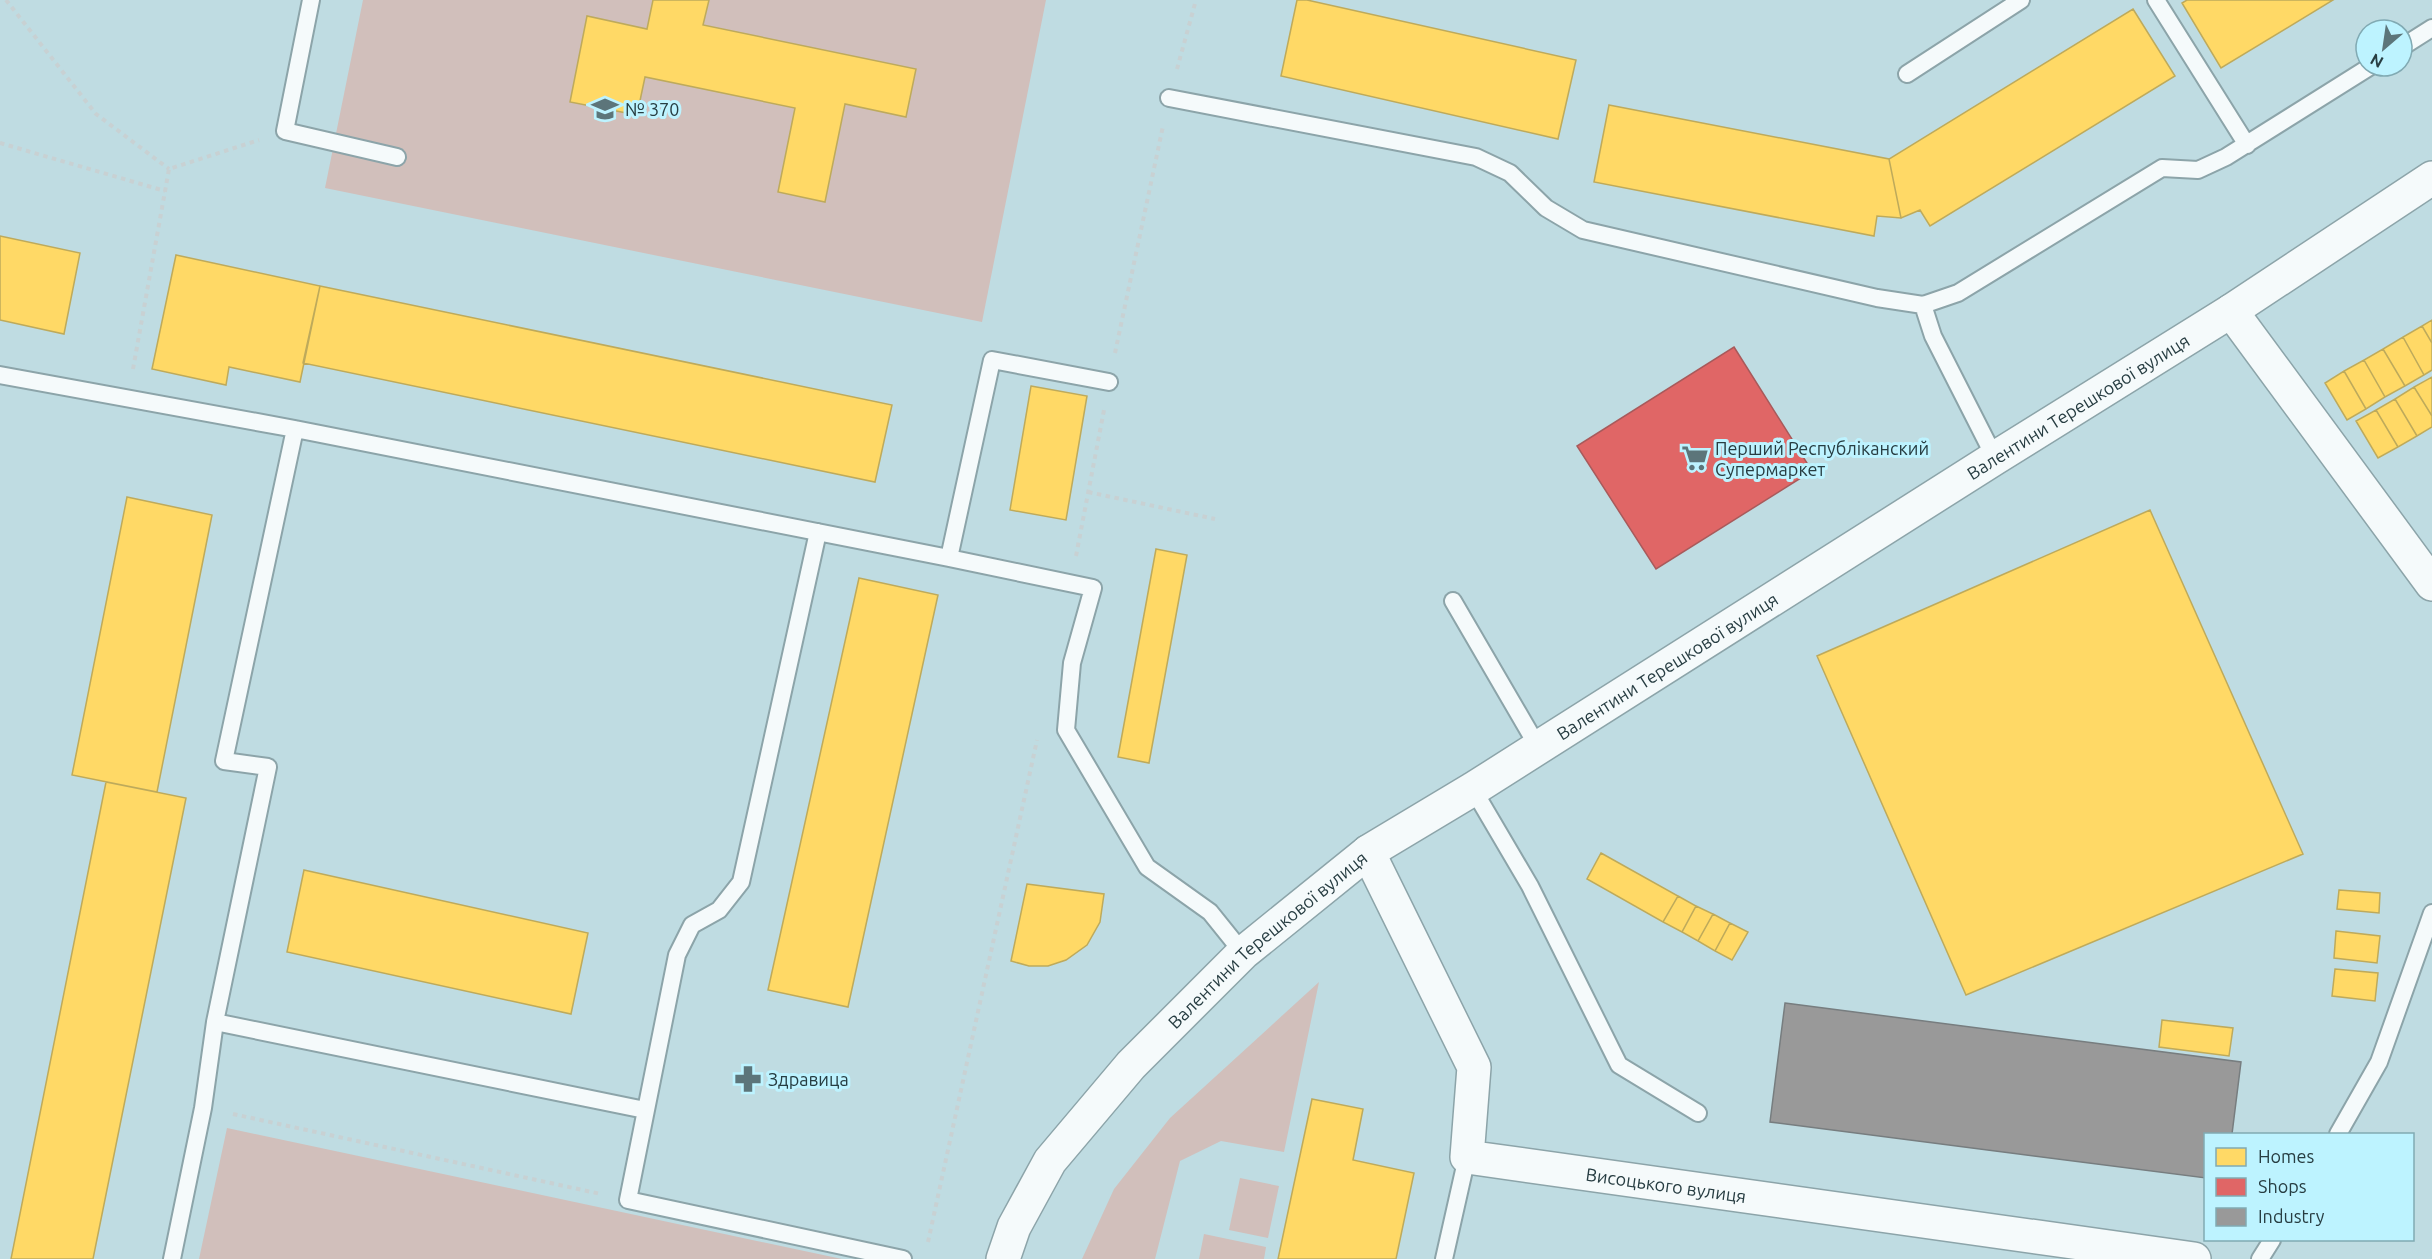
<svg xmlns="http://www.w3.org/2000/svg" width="2432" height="1259" viewBox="0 0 2432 1259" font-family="Ubuntu,sans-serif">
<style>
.green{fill:#d1bfbb}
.homes{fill:#ffd966;stroke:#beaa5b;stroke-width:1.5}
.shops{fill:#e06666;stroke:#a85a5b;stroke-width:1.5}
.industry{fill:#999;stroke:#777d7f;stroke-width:1.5}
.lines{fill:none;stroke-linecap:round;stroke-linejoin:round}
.service-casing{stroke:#8ca4a9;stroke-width:20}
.minor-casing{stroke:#8ca4a9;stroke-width:36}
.tertiary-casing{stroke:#8ca4a9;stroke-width:36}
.path{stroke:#c8d1d3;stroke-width:4;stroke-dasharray:4.5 4.5;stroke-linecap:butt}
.service{stroke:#f5fafb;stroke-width:16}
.minor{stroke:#f5fafb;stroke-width:33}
.tertiary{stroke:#f5fafb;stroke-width:33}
.labels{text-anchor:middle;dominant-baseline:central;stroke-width:6;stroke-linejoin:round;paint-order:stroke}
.poi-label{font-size:18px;fill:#273d42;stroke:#bdf3ff;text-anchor:start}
.street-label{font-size:18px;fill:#273d42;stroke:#bdf3ff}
</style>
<rect width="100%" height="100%" fill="#bfdce2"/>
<path class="green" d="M363,0H1046L982,322L325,188Z
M1319,982L1284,1152L1221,1141L1180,1161L1155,1259H1082L1114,1189L1170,1118Z
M227,1128L842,1259H199Z
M1240,1178L1279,1186L1268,1238L1229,1230Z
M1204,1234L1266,1247L1264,1259H1199Z"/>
<path class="homes" d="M653,0H709L703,25L916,69L906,117L845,104L825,202L778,192L795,108L645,77L637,115L570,102L587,16L647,29Z
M1297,0H1307L1576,60L1558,139L1281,76Z
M2187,0H2333L2221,68L2182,3Z
M2133,9L2175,76L1930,226L1920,210L1901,218L1889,159Z
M1609,105L1889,159L1901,218L1877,216L1874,236L1594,182Z
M0,236L80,253L64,334L0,320Z
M176,255L320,286L300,382L229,367L226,385L152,369Z
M320,286L892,405L875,482L303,363Z
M2432,320V343L2422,326Z
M2422,326L2432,343V370L2424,375L2403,337Z
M2403,337L2424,375L2405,386L2383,349Z
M2383,349L2405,386L2385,397L2364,360Z
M2364,360L2385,397L2366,409L2344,371Z
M2344,371L2366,409L2347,420L2325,383Z
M2432,377V416L2414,387Z
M1031,386L1087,396L1066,520L1010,510Z
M2414,387L2432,416V427L2417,436L2395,399Z
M2395,399L2417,436L2398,447L2376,410Z
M2376,410L2398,447L2378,458L2356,421Z
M127,497L212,515L157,792L72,775Z
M2150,510L2303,854L1966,995L1817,656Z
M1156,549L1187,555L1149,763L1118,757Z
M859,578L938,595L848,1007L768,990Z
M106,782L186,798L93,1259H11Z
M1601,853L1678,896L1663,922L1587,879Z
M304,870L588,933L571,1014L287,952Z
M1027,884L1104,894L1100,922L1087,945L1066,960L1048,966H1029L1011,961Z
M2339,890L2380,893L2379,913L2337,909Z
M1678,896L1696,906L1682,932L1663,922Z
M1696,906L1713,914L1698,941L1682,932Z
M1713,914L1730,923L1715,951L1698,941Z
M1730,923L1748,932L1732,960L1715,951Z
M2336,931L2380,936L2377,963L2334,958Z
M2335,969L2378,973L2375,1001L2332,996Z
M2162,1020L2233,1028L2229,1056L2159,1047Z
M1312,1099L1363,1109L1353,1160L1414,1173L1396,1259H1278Z"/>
<path class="shops" d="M1734,347L1812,471L1656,569L1577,446Z"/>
<path class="industry" d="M1785,1003L2241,1062L2232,1134H2206V1178L1770,1122Z"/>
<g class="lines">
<defs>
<path id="service" d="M311,0L285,131L397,157
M2156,0L2247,145
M2402,47L2432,28
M1907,74L2021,0
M1169,98L1476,157L1510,173L1546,208L1583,230L1877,298L1923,305L1958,293L2162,168L2198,170L2226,157L2371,66
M1923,305L1933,336L1995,458
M0,375L295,429L949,558
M1109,382L992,360L949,558L1093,588L1072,663L1066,730L1147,867L1210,912L1243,953
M818,532L741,882L719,910L692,925L677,955L628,1200L903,1259
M1453,601L1538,747
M1473,789L1530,886L1619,1065L1698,1113
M215,1022L645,1110
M2338,1134L2379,1062L2432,913
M172,1259L203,1108L215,1022L268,767L224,761L295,429
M1444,1259L1467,1157
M2260,1259L2272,1240"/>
<g id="minor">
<path d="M2231,311L2432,584"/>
<path id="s1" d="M1368,852L1474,1067L1467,1157L2194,1259"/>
</g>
<g id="tertiary">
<path id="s2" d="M1003,1259L1014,1227L1050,1161L1131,1065L1243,953L1368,852L1473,789L1995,458L2231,311L2432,178"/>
</g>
</defs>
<use href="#service" class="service-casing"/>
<use href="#minor" class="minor-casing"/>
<use href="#tertiary" class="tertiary-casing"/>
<path class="path" d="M6,0L96,114L169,169
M1177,69L1196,0
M0,143L165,191
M1115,353L1163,126
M133,369L169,169L259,140
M1088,492L1215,519
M1076,556L1104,410
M233,1114L601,1194
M928,1242L1037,740"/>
<use href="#service" class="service"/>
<use href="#minor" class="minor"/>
<use href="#tertiary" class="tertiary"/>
</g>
<defs>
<symbol id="school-bare" viewBox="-9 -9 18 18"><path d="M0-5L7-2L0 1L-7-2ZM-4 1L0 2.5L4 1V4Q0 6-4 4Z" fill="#5c757a" stroke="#bdf3ff" stroke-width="2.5" paint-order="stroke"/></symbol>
<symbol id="supermarket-bare" viewBox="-9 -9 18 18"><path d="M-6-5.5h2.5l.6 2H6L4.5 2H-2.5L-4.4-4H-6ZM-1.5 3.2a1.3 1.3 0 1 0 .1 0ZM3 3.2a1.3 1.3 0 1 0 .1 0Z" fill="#5c757a" stroke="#bdf3ff" stroke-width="2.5" paint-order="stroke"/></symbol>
<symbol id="pharmacy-bare" viewBox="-9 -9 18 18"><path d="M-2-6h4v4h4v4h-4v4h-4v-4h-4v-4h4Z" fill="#5c757a" stroke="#bdf3ff" stroke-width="2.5" paint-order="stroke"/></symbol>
</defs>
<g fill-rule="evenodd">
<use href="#school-bare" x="586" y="90" width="38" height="38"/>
<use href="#supermarket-bare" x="1676" y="439" width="38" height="38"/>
<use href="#pharmacy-bare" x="729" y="1060" width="38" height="38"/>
</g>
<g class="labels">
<g class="poi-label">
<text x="625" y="109">№ 370</text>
<text x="1715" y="448">Перший Республiканский<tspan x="1715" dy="21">Супермаркет</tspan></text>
<text x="768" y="1079">Здравица</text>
</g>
<g class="street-label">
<text stroke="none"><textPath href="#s2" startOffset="1392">Валентини Терешкової вулиця</textPath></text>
<text stroke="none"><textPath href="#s2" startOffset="906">Валентини Терешкової вулиця</textPath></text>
<text stroke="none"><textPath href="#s2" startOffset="420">Валентини Терешкової вулиця</textPath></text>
<text stroke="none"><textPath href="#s1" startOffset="531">Висоцького вулиця</textPath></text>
</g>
</g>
<rect x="2204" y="1133" width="210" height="108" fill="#bdf3ff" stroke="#81aab3" stroke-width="1.5"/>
<rect x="2216" y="1148" width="30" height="18" fill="#ffd966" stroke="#81aab3" stroke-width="1.5"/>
<text x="2258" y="1163" font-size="18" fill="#273d42">Homes</text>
<rect x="2216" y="1178" width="30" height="18" fill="#e06666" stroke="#81aab3" stroke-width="1.5"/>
<text x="2258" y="1193" font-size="18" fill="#273d42">Shops</text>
<rect x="2216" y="1208" width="30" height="18" fill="#999999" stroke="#81aab3" stroke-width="1.5"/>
<text x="2258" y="1223" font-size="18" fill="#273d42">Industry</text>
<g transform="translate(2384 48) rotate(209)"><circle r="28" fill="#bdf3ff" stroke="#81aab3" stroke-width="1.5"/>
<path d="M0-4.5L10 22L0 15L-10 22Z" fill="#5c757a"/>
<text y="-9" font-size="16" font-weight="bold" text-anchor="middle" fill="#273d42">N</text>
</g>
</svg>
